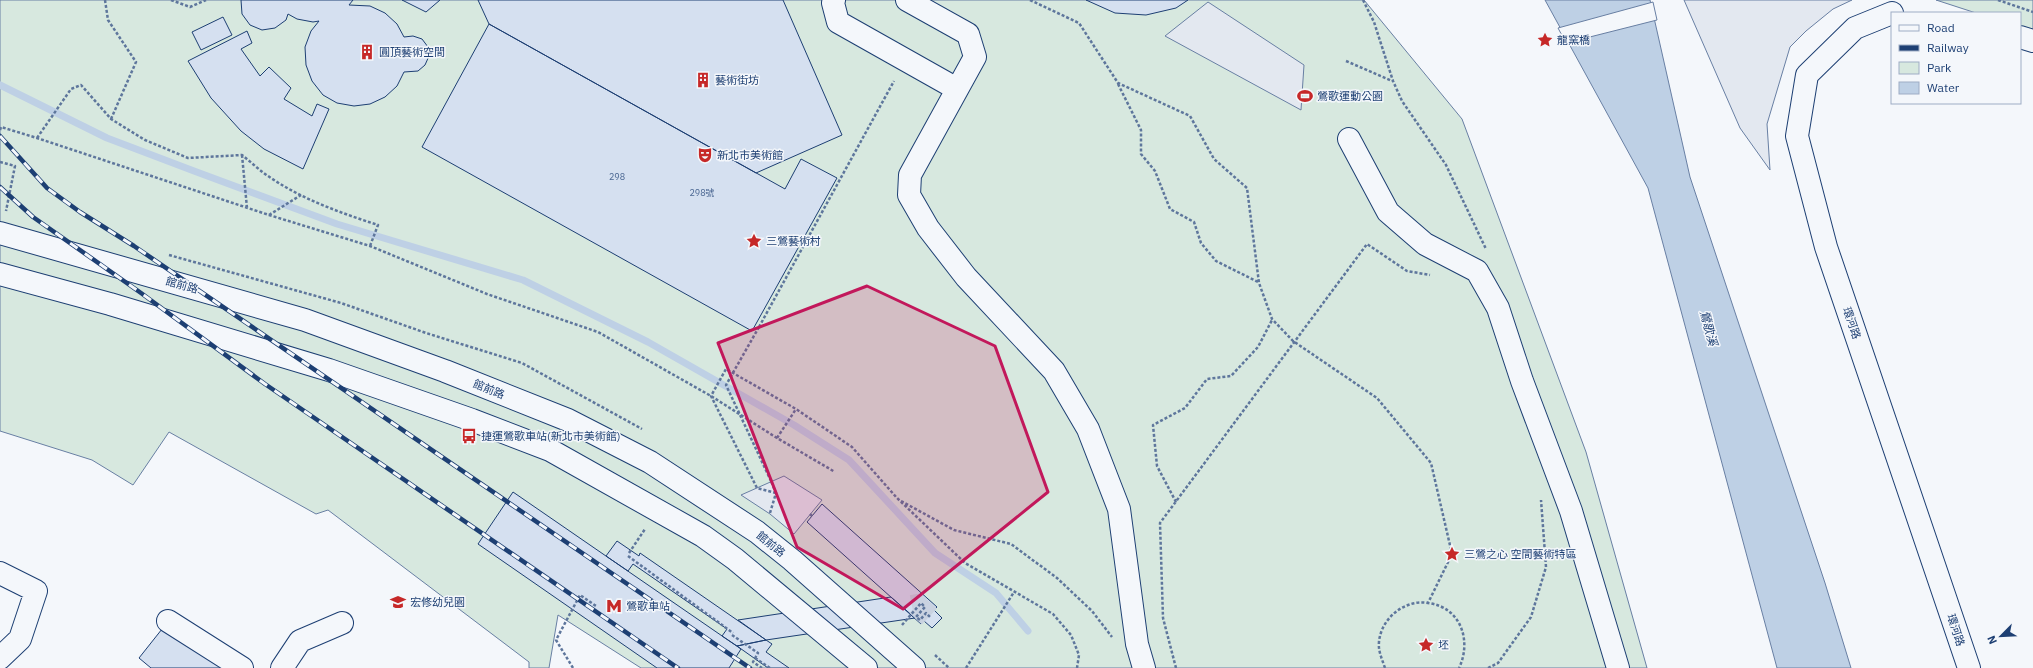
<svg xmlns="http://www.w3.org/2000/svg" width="2033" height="668" viewBox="0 0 2033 668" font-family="'IBM Plex Sans','Noto Sans TC',sans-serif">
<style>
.green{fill:#d7e8df;stroke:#687fa3}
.parking{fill:#e3e8f0;stroke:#687fa3}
.water{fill:#bed0e5;stroke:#687fa3}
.pier{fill:#f4f7fb;stroke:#687fa3}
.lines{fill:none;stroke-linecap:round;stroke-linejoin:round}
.stream{stroke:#bed0e5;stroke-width:7}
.building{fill:#d5e0f0;stroke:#1d3f73}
.minor-tunnel{stroke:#c9d2e0;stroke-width:22;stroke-dasharray:22 11;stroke-linecap:butt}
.minor-casing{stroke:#1d3f73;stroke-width:24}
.path{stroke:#5e769c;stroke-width:2.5;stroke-dasharray:3 2;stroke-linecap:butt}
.minor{stroke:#f4f7fb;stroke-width:22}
.rail-casing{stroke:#1d3f73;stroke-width:4.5}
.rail{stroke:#f4f7fb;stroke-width:3;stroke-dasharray:9;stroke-linecap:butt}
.path-bridge{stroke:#5e769c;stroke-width:2.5;stroke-dasharray:3 2;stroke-linecap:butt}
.marked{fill:#c2185b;fill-opacity:0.2;stroke:#c2185b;stroke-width:3;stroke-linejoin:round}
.labels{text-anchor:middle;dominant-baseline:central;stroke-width:3;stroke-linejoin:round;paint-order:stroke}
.number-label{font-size:9px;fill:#4b6792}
.poi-label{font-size:11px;fill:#1d3f73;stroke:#f4f7fb;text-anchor:start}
.street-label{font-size:11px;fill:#1d3f73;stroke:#f4f7fb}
.water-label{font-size:12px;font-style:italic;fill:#1d3f73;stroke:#f4f7fb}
</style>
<rect width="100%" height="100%" fill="#f4f7fb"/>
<path class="green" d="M0,0H1364L1462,119L1586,452L1647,668H641L558,615L549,668H529V662L328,510L316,514L169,432L133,485L92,460L0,431Z
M1936,0H2033V32L2020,27V13H1976Z"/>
<path class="parking" d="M1684,0H1852L1833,9L1806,31L1790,47L1767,124L1770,170L1740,128Z
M1208,2L1304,65L1301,110L1165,36Z
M784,476L822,500L794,534L770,514L741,495Z"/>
<path class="water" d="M1545,0H1650L1690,177L1825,583L1851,668H1777L1648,188Z"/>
<path class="pier" d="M1653,2L1657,20L1566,43L1558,28Z"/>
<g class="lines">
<path class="stream" d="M0,85L107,138L194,171L337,224L523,280L648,342L794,425L849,460L935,553L996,593L1028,631"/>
</g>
<path class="building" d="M241,0H353L349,5L370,6L385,13L397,24L404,37L413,36L422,39L428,47L429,56L425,65L418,71L404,72L397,86L385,97L370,104L354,106L337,103L323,95L312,81L306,65L305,47L311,31L319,21L313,22L297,19L288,14L286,20L275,28L262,30L250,25L242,14Z
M402,0H440L426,12Z
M478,0H783L842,135L756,173L489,24Z
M1086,0H1188L1176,8L1146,15L1115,13Z
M223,17L232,35L201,50L192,32Z
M489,24L785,189L801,159L837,178L752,331L422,147Z
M247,31L252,43L241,49L260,76L269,67L291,88L284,99L312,116L317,104L329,109L303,169L264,149L241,131L211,98L188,61Z
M513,492L741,649L729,668H657L478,544Z
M822,504L937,607L934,610L942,618L932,628L924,621L921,624L807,522Z
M617,541L639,556L640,553L766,640L737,646L722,636L727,629L633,564L628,571L606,556Z
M891,597L915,618L766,640L738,620Z
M166,624L222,668H151L139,658Z
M766,640L772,644L766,652L789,668H768L737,646Z"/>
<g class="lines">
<path class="minor-tunnel" d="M912,606L917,605L931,618"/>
<defs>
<path id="minor" d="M834,0L833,3L838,22L957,89
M907,0L968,34L975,57L910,175L909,195L928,228L966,277L1054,371L1088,429L1119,509L1137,644L1144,668
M1892,13L1855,28L1807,75L1797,136L1826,247L1969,668
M2020,37L2033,41
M1349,139L1388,212L1425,244L1477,271L1498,308L1522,381L1571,511L1618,668
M0,233L305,320L445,371L568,420L650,462L757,532L792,560L914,668
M0,274L110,304L329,370L472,420L550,450L703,536L735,559L866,668
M0,573L36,591L20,639L0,658
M168,621L242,668
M282,668L300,641L342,623"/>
</defs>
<use href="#minor" class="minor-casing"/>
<path class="path" d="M105,0L108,20L136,62L111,119
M171,0L190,7L206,0
M1030,0L1079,23L1118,83L1190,116L1214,159L1247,188L1259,283L1272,319L1293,341L1377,398L1431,463L1452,554L1428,603
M1363,0L1374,22L1393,81L1402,101L1446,165L1486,249
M1998,0L2033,12
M1346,61L1392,81
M1118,84L1141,130V154L1155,171L1170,209L1194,222L1201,243L1216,261L1258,282
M0,130L1,127L37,138L269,215L370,246L487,294L598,332L711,396L777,438L835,472
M37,138L71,89L81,85L111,119L145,140L188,158L242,155C251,162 259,170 268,176C301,199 341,213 378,225L370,246
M242,155L247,208
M0,162L15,166L6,211
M269,215L301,195
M169,255L341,303L426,333L522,363L642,429
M759,327L894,81
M777,438L796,409
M776,493L757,488L711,396L726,369L796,409L852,447L897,498L965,563L1053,614L1071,635L1079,655L1077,668
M901,501L954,530L1011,544L1057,578L1092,611L1112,637
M1176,502L1157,466L1153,425L1185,408L1207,379L1231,376L1258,347L1272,320
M770,513L776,493L771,481
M810,514L813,517
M629,553L645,529
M628,556L733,633
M902,625L921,603L925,607L916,617L920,620L926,613L931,618
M732,635L758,653L753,662L762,668
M935,655L949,668
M755,658L770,668
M573,668L556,640L580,595L596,606
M966,668L1014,592
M1176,668L1163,618L1160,523L1367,244L1407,271L1430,275
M1385,668C1382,659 1378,651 1379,642C1381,618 1405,599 1428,603C1461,607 1472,641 1459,668
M1488,668L1498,663L1531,617L1546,567L1541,500"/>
<use href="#minor" class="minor"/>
<defs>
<path id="rail" d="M0,136L47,188L80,212L134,246L750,668
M0,187L33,217L141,293L265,384L678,668"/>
</defs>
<use href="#rail" class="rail-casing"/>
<use href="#rail" class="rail"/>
<path class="path-bridge" d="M759,327L726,385L771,481"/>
</g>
<path class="marked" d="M867,286L995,346L1048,492L903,609L797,547L718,343Z"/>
<defs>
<symbol id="sight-bare" viewBox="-9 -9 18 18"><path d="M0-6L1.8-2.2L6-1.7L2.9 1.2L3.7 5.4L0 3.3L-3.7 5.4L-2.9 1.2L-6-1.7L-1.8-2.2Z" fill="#c62828" stroke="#f4f7fb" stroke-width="2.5" paint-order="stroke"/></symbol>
<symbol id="building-bare" viewBox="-9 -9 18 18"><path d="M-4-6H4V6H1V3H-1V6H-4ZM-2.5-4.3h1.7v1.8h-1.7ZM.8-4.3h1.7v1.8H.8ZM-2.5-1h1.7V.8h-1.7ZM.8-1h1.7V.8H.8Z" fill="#c62828" stroke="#f4f7fb" stroke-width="2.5" paint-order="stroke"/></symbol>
<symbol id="stadium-bare" viewBox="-9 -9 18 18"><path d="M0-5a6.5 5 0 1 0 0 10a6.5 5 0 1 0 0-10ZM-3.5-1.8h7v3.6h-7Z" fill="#c62828" stroke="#f4f7fb" stroke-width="2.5" paint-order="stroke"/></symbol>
<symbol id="theatre-bare" viewBox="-9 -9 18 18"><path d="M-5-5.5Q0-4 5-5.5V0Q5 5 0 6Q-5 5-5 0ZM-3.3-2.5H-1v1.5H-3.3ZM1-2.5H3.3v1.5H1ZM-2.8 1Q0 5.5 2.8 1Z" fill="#c62828" stroke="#f4f7fb" stroke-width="2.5" paint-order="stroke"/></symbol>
<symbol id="bus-bare" viewBox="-9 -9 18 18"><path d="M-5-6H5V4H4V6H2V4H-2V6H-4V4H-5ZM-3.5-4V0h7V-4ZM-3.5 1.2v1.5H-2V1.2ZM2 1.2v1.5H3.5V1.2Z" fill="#c62828" stroke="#f4f7fb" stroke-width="2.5" paint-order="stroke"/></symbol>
<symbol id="school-bare" viewBox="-9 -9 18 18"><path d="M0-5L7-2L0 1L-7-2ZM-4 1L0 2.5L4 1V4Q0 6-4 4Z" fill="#c62828" stroke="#f4f7fb" stroke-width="2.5" paint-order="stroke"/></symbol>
<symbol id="metro-bare" viewBox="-9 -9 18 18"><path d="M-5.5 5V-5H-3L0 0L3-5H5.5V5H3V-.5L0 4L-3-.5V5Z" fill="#c62828" stroke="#f4f7fb" stroke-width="2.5" paint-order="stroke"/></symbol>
</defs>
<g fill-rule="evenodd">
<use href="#sight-bare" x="1534" y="29" width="22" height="22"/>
<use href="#building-bare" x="356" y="41" width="22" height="22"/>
<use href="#building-bare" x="692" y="69" width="22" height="22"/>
<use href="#stadium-bare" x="1294" y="85" width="22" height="22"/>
<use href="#theatre-bare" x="694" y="144" width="22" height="22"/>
<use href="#sight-bare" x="743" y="230" width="22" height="22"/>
<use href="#bus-bare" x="458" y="425" width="22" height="22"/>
<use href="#sight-bare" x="1441" y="543" width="22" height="22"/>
<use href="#school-bare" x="387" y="591" width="22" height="22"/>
<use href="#metro-bare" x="603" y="595" width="22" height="22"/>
<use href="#sight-bare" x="1415" y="634" width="22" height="22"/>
</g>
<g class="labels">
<g class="number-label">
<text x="617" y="176">298</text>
<text x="702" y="192">298號</text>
</g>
<g class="poi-label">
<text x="1557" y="40">龍窯橋</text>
<text x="379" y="52">圓頂藝術空間</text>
<text x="715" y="80">藝術街坊</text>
<text x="1317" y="96">鶯歌運動公園</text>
<text x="717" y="155">新北市美術館</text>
<text x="766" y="241">三鶯藝術村</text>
<text x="481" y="436">捷運鶯歌車站(新北市美術館)</text>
<text x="1464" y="554">三鶯之心 空間藝術特區</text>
<text x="410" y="602">宏修幼兒園</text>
<text x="626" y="606">鶯歌車站</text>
<text x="1438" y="645">坯</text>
</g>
<g class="street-label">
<text transform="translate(182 285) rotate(16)">館前路</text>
<text transform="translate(1852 323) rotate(71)">環河路</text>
<text transform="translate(489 389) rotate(22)">館前路</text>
<text transform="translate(771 544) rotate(39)">館前路</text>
<text transform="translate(1956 630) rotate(72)">環河路</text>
</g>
<g class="water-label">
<text transform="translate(1709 328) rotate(75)">鶯歌溪</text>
</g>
</g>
<rect x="1891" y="12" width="130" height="92" fill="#f4f7fb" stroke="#9eadc5"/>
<rect x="1899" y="25" width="20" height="6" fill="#f4f7fb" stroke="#9eadc5"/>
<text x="1927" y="32" font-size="12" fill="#1d3f73">Road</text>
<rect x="1899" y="45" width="20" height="6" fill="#1d3f73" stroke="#9eadc5"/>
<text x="1927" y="52" font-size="12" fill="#1d3f73">Railway</text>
<rect x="1899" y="62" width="20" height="12" fill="#d7e8df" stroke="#9eadc5"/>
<text x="1927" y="72" font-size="12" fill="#1d3f73">Park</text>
<rect x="1899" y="82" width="20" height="12" fill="#bed0e5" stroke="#9eadc5"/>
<text x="1927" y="92" font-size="12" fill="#1d3f73">Water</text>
<g transform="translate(2001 636) rotate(246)" stroke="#f4f7fb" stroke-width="3" paint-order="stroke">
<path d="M0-3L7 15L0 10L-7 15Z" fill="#1d3f73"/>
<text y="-6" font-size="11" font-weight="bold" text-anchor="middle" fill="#1d3f73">N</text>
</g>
</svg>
